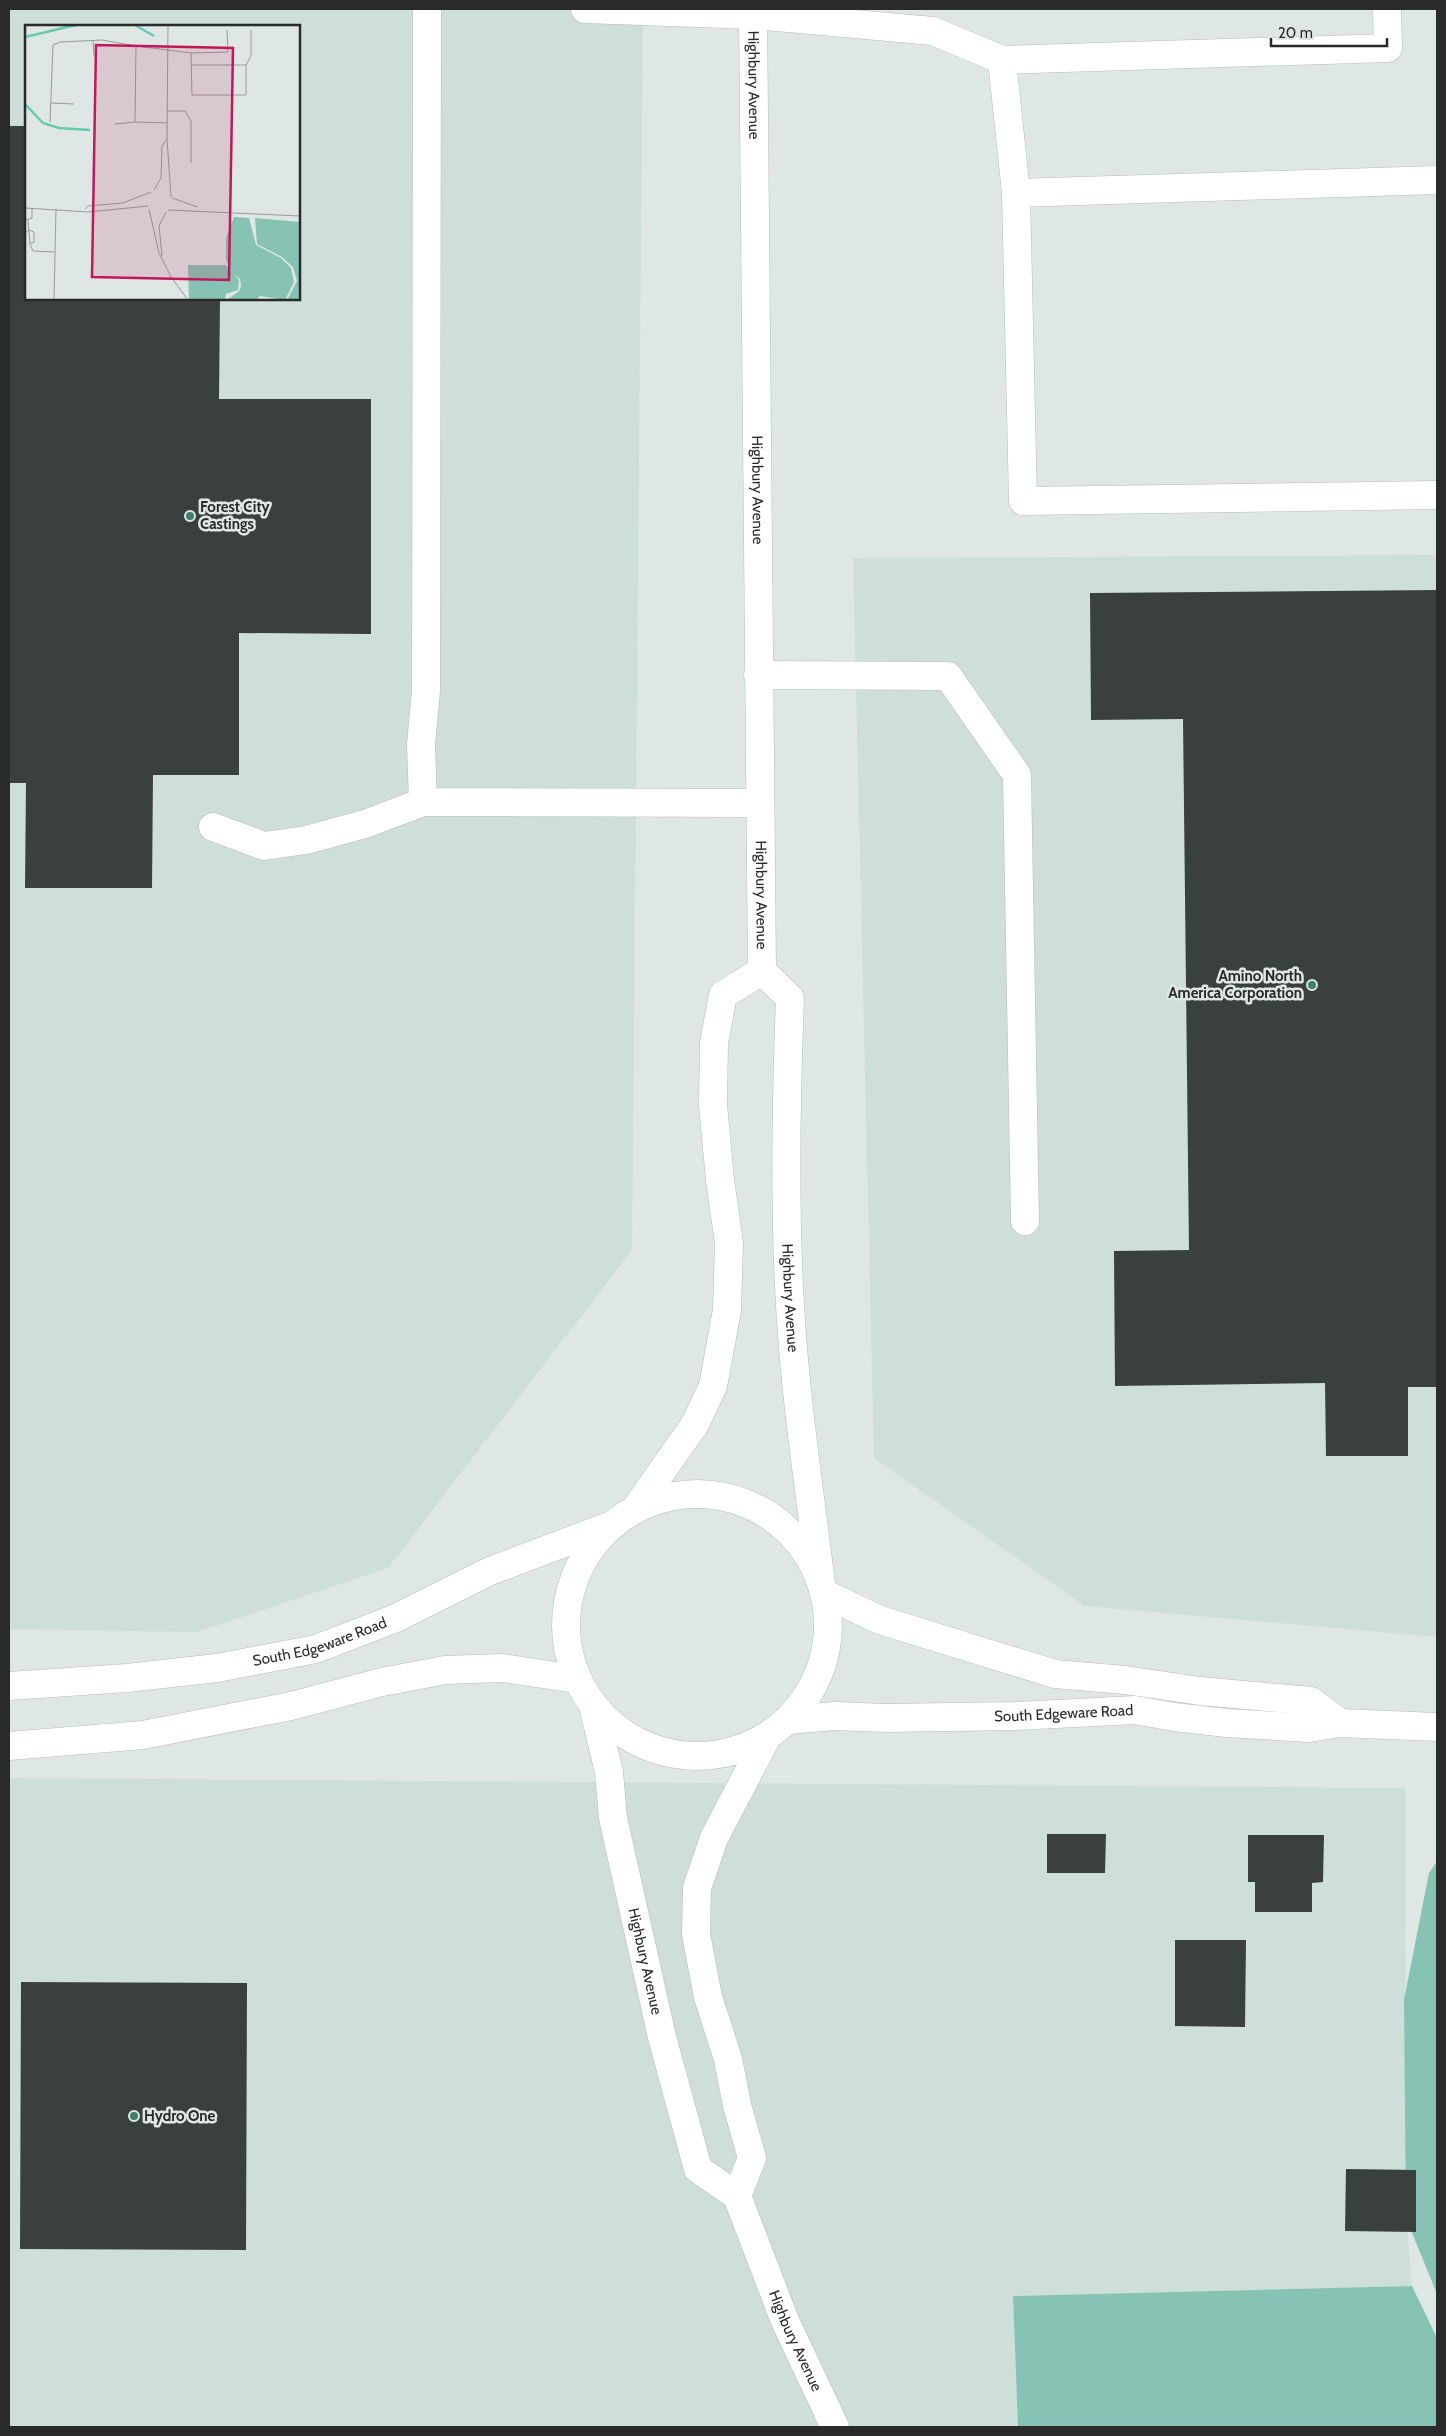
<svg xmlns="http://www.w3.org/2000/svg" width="1446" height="2436" viewBox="0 0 1446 2436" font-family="Cabin,sans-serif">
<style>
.built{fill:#ceded9;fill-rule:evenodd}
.green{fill:#87c3b4}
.building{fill:#3a403e}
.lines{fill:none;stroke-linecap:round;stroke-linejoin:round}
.minor-casing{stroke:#b5bcba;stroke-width:29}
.major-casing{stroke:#b5bcba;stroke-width:29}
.minor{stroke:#fff;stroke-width:28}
.major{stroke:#fff;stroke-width:28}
.poi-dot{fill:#3d7f6f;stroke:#dfe7e5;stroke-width:2}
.labels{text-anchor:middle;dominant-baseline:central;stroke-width:5;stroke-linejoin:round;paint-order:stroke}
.street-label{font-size:15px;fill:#282b2a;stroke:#dfe7e5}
.poi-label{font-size:15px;font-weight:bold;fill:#282b2a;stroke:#dfe7e5;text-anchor:start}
.inset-river{fill:none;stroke:#66c9b2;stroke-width:2.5}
.inset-road{fill:none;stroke:#969c9a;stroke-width:1}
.view{fill:#c2185b;fill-opacity:0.15;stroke:#c2185b;stroke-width:2.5}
.inset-edge{fill:none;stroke:#282b2a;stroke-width:2.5}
</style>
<rect width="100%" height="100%" fill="#dfe7e5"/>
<path class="built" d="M9,9H643L632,1250L388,1568L197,1632L9,1629ZM26,26H299V299H26Z
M1437,555V1637L1085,1606L874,1458L853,558Z
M9,1778L1405,1788L1406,2217L1412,2286L1013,2296L1018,2427H9Z"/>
<path class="green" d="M1437,1861V2294L1406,2218L1404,2000L1429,1873Z
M1412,2286L1437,2338V2427H1018L1013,2296Z"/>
<path class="building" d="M9,126H26V299H220L219,399H371V634L239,633V775H153L152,888H25L26,783H9Z
M1437,590V1387H1408V1456H1326L1325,1383L1115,1386L1114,1251L1189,1250L1183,719L1091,720L1090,593Z
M1047,1834H1106L1105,1873H1047Z
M1248,1835H1324L1323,1882L1312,1883V1912H1255V1882H1248Z
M1175,1940H1246L1245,2027L1175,2026Z
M21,1982L247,1983L246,2250L20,2249Z
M1346,2169L1416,2170V2232L1345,2231Z"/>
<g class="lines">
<defs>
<path id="minor" d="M585,9L753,15L933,31L1002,60L1016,193L1023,501L1437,495
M1002,60L1388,48L1387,9
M1016,193L1437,180
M758,675L948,676L1017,775L1025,1221
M423,802L759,803
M213,827L264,846L306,840L365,824L423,802L421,744L426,691L427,9"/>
<g id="major">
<path id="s1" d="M753,9L762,971L790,998C786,1100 784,1203 790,1305C795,1396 809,1486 820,1576"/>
<circle cx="697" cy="1625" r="131"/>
<path d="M636,1508L695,1424L713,1386L727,1310L729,1243L720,1180L713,1105L714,1043L723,995L762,971"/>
<path d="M825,1594L880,1620L1055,1674L1125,1680L1200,1691L1311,1701L1340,1723"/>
<path id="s2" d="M9,1686L127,1678L217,1668L316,1649L396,1618L490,1571L609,1526"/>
<path id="s3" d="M593,1706L609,1772L613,1818L662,2037L698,2169L737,2196L785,2321L835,2427"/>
<path id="s4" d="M788,1720L835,1716L886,1718L1015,1716L1135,1710L1174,1717L1227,1723L1309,1728L1340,1723L1437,1727"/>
<path d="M9,1746L143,1735L291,1706L382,1682L445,1670L502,1668L576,1679"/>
<path d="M737,2196L752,2158L737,2105L728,2059L708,1997L696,1934L697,1888L714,1838L767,1737"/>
</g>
</defs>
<use href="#minor" class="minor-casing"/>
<use href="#major" class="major-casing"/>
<use href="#minor" class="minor"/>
<use href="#major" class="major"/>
</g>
<g class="poi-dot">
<circle cx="190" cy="516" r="5"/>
<circle cx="1312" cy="985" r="5"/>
<circle cx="134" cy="2116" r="5"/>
</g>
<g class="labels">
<g class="street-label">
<text stroke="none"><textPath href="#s1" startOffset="76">Highbury Avenue</textPath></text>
<text stroke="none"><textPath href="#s1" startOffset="481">Highbury Avenue</textPath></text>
<text stroke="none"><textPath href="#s1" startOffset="886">Highbury Avenue</textPath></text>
<text stroke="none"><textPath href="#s1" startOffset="1301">Highbury Avenue</textPath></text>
<text stroke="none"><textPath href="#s2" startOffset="315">South Edgeware Road</textPath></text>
<text stroke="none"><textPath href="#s4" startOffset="276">South Edgeware Road</textPath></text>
<text stroke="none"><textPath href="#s3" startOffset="261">Highbury Avenue</textPath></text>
<text stroke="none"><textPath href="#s3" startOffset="679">Highbury Avenue</textPath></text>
</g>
<g class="poi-label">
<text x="200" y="507">Forest City<tspan x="200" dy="17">Castings</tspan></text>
<text x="1302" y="976" text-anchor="end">Amino North<tspan x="1302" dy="17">America Corporation</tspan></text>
<text x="144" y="2116">Hydro One</text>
</g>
</g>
<g transform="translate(25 25)">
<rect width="275" height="275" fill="#dfe7e5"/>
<path d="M209,192L224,193L231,220L256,233L266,243L269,257L260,275L235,271L231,275H202L214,266L216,261L215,254L206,247L201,234V213ZM230,193L275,197V275H262L272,256L268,242L257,232L232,219ZM163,240H201L214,255L213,265L201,269L200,275H164Z" fill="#87c3b4"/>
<path class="inset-river" d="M110,0L129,11M0,12L51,0M0,79L18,98L34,103L65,105"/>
<path class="inset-road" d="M143,0L142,114L146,172M68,16L69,31M166,28L203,27L202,5M221,40L226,31V5M26,78L49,79M142,86H160L166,96V138M25,97L28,20L35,17L77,15L111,21M110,97L142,98M90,99L110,97L111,21L166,28L167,70H221V40H167M129,165L136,153L137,121L142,114M147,173L173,182M0,183L63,187L123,181M60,184L63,181L98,178L126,167M124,184L134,228L146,252L163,275M143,185L275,191M0,195L7,193V183M3,195L5,219M0,215V208L4,205L9,207V217L5,219L8,226L30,227M137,231L134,201L141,187M29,275L31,184"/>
<path class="view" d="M71,20L208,23L204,255L67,252Z"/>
<rect width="275" height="275" class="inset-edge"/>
</g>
<rect width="1446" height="2436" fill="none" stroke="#282b2a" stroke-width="20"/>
<path d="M1271 38v8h116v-8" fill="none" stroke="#282b2a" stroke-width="2.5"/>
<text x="1278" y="38" font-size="15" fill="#282b2a" stroke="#dfe7e5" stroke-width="4" paint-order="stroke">20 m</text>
</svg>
